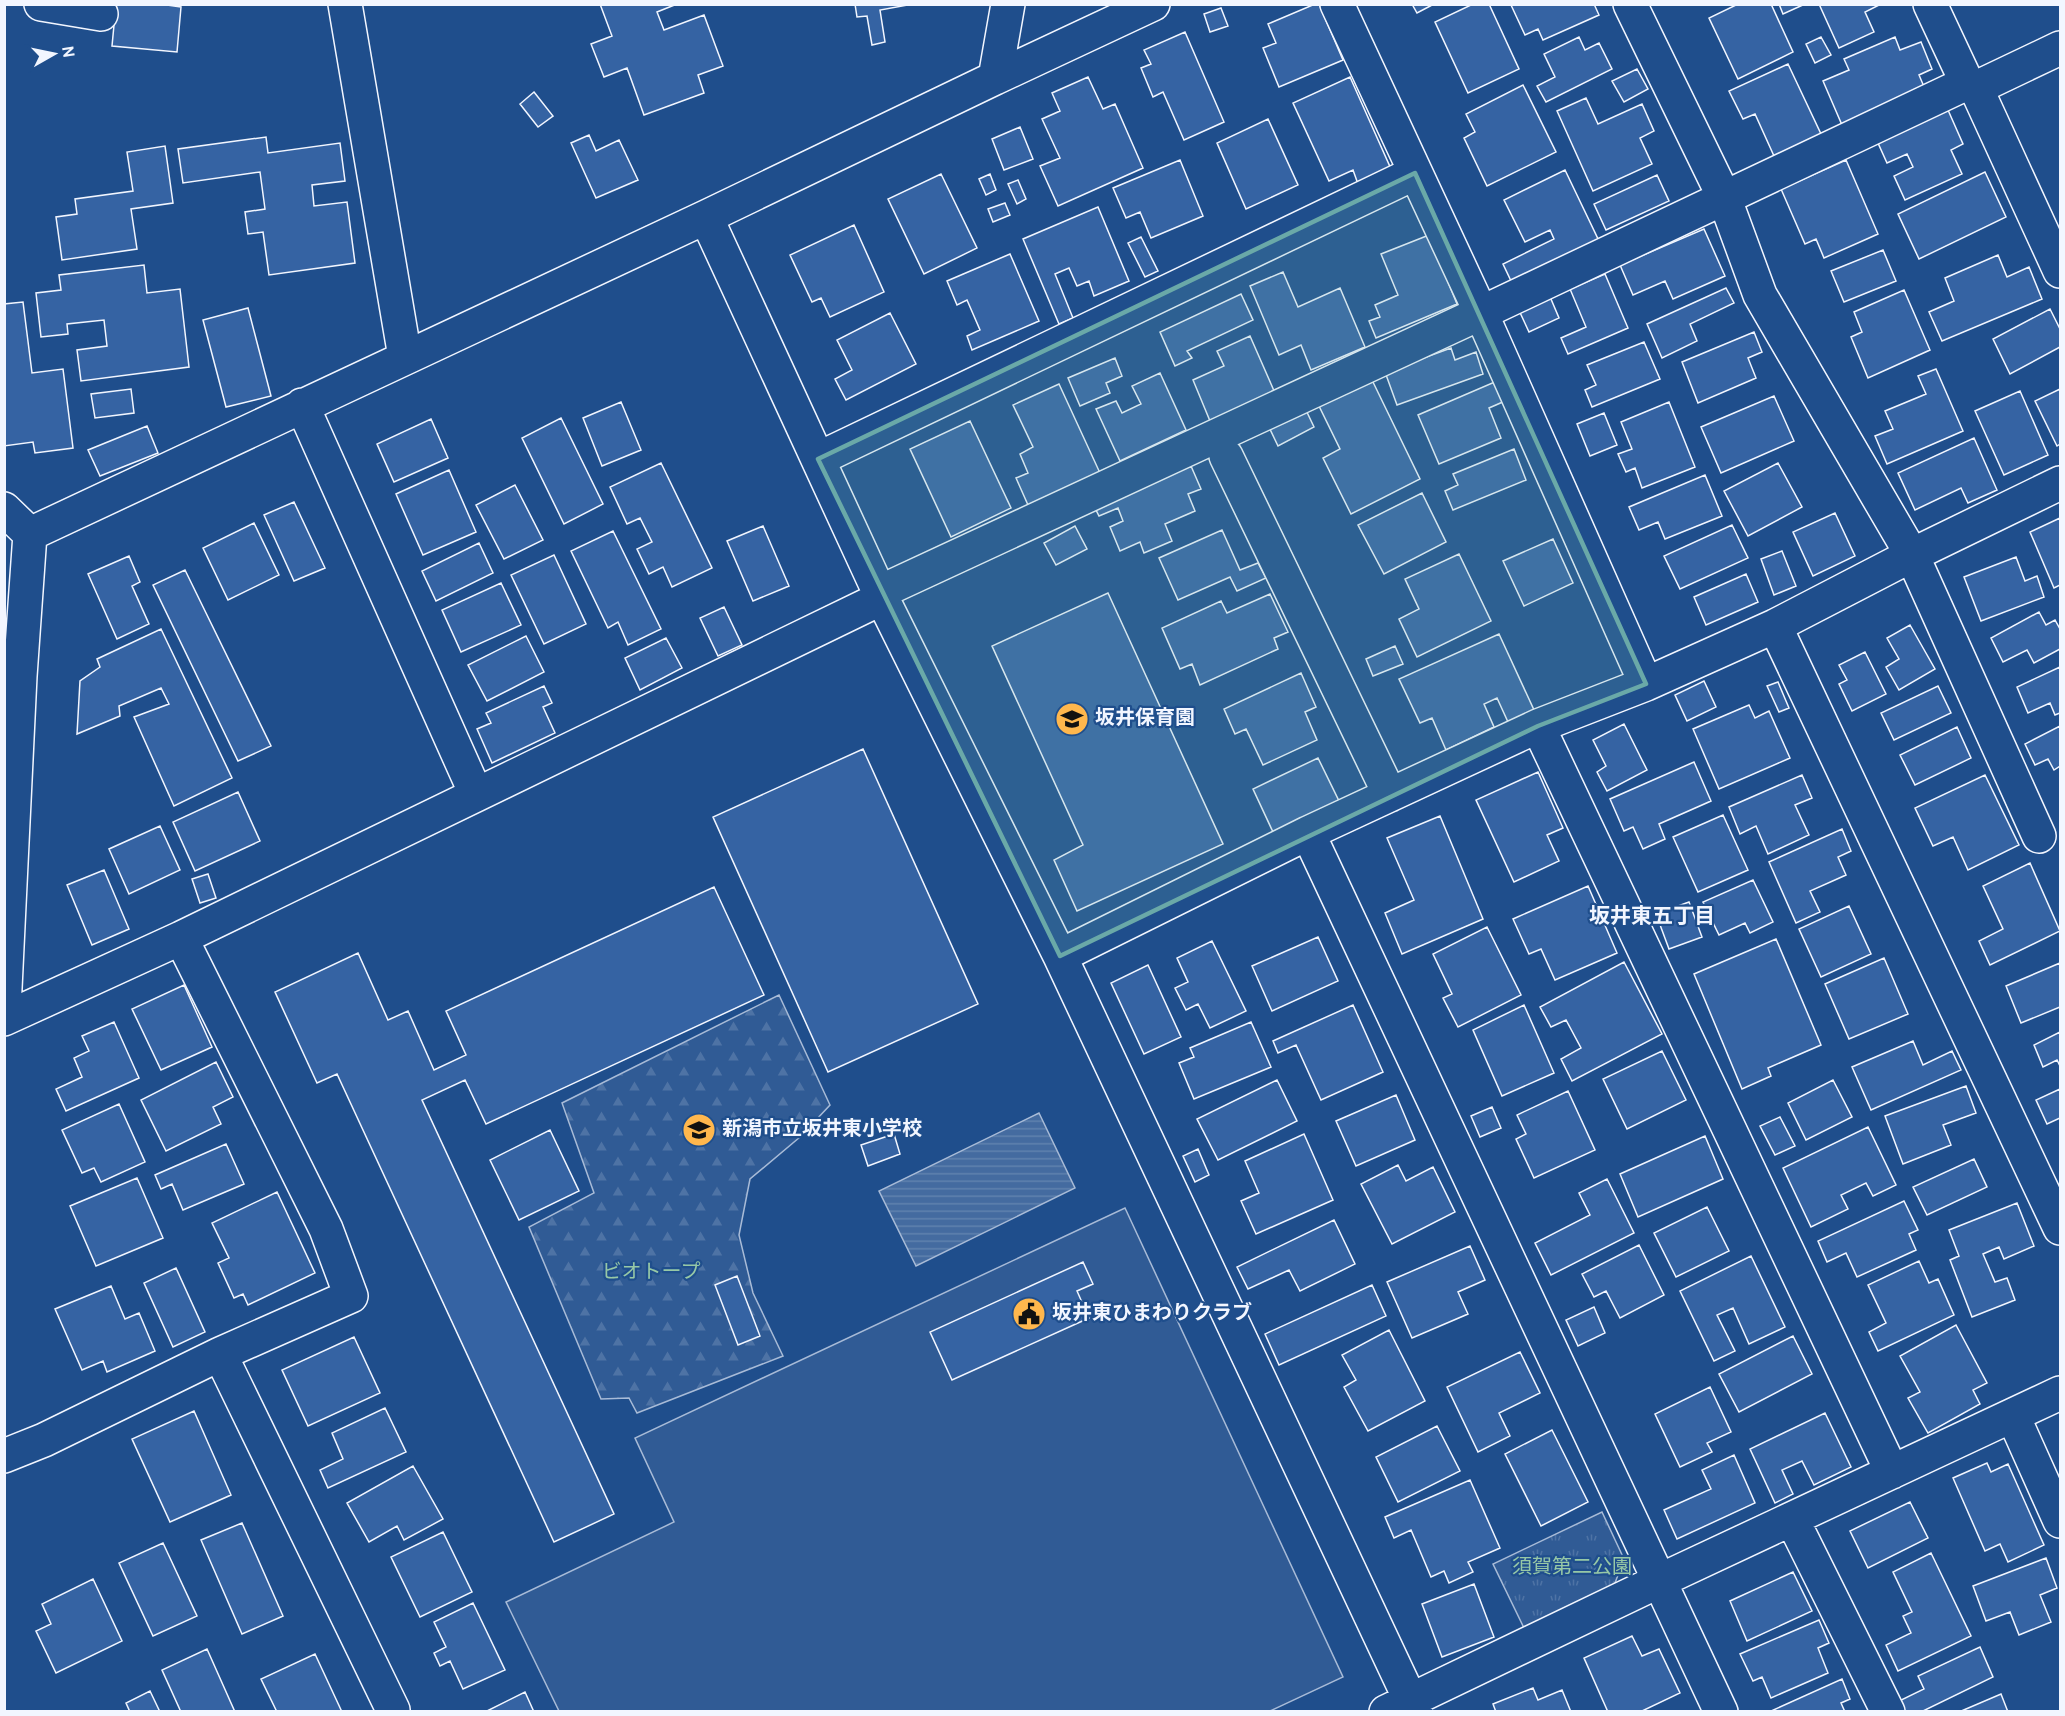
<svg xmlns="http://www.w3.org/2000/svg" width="2065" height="1716" viewBox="0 0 2065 1716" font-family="Overpass,'Noto Sans JP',sans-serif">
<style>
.built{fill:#305b95;stroke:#a8bbd7;stroke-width:1.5}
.forest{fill:url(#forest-firs);stroke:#a8bbd7;stroke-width:1.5}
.park{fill:url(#park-tufts);stroke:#a8bbd7;stroke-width:1.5}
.water{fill:url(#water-rules);stroke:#a8bbd7;stroke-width:1.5}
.building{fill:#3563a3;stroke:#f2f6ff;stroke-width:1.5}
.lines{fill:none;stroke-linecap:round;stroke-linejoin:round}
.minor-casing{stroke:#f2f6ff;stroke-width:36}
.minor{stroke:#1f4e8c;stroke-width:33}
.marked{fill:#6aa9a8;fill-opacity:0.2;stroke:#6aa9a8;stroke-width:4.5;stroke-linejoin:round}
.labels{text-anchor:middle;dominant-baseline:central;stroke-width:4.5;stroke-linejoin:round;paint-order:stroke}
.poi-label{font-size:20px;font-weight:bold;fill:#f2f6ff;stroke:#1f4e8c;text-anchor:start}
.park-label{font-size:20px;fill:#97c8a6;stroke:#1f4e8c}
.neighbourhood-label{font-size:21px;font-weight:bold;fill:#f2f6ff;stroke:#1f4e8c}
</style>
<defs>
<pattern id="forest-firs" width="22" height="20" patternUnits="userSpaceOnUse" patternTransform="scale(1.5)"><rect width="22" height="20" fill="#305b95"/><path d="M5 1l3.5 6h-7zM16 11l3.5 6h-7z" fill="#4e73a5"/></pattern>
<pattern id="park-tufts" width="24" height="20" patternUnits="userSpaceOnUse" patternTransform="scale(1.5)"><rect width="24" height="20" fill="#305b95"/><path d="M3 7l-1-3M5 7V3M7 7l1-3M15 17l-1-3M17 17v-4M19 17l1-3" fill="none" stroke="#4e73a5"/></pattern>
<pattern id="water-rules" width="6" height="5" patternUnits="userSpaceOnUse" patternTransform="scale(1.5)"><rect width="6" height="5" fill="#446ba0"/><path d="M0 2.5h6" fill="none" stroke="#5f81ae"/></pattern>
</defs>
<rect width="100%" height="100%" fill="#1f4e8c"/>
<path class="built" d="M1125,1208L1343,1677L1270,1711H559L506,1602L674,1522L635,1438Z"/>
<path class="forest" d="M779,995L830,1105L800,1137L750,1179L739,1235L753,1293L783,1356L637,1413L629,1398L601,1399L529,1227L594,1193L562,1103Z"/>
<path class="park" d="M1602,1512L1624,1559L1612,1591L1525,1630L1493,1564Z"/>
<path class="water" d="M1039,1113L1075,1188L916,1266L879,1191Z"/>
<path class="building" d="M116,4H160L181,7L177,52L112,46Z
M600,4H677L657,12L664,30L704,15L723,66L698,75L704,93L644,115L627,68L604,77L591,44L612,36Z
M855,4H913L880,10L885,42L872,45L867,16L857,17Z
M1315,4H1319L1343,60L1279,87L1263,48L1276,43L1268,24Z
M1412,4H1434L1417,13Z
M1473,4H1489L1519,69L1468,93L1435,22Z
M1594,4L1599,15L1543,40L1538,29L1525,35L1511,5Z
M1738,4H1771L1793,52L1738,79L1709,18Z
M1779,4H1805L1783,14Z
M1819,4H1881L1865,12L1874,32L1839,48Z
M1221,8L1228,26L1210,32L1204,14Z
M1185,32L1224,122L1184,140L1163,92L1153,97L1141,68L1151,64L1144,50Z
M1579,37L1585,50L1599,43L1612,69L1546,102L1537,86L1555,77L1544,54Z
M1821,37L1831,55L1815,63L1806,44Z
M1895,37L1900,50L1921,42L1932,69L1919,75L1925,89L1842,125L1823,81L1849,70L1844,59Z
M1788,64L1821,134L1774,156L1755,114L1743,119L1729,91Z
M1637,69L1648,89L1624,102L1612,81Z
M1088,77L1103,109L1115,104L1143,168L1058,206L1040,166L1060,158L1042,119L1060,111L1052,93Z
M1350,77L1391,169L1358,184L1353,170L1329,181L1293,103Z
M1523,85L1556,152L1487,186L1464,138L1475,132L1466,114Z
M534,92L553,116L538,127L520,104Z
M1586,98L1598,124L1642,104L1654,131L1640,138L1652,164L1593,191L1557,111Z
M1948,110L1963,144L1951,150L1962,174L1905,200L1894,176L1913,167L1907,154L1887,163L1878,143Z
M1268,119L1298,185L1246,209L1217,143Z
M1020,127L1033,159L1004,170L992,139Z
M589,135L596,151L619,140L638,180L596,198L571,143Z
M266,137L268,153L340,143L345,181L312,185L314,206L347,202L355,263L269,275L263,232L248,234L245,212L265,209L260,172L183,183L178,149Z
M165,146L173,203L131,209L137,249L62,260L56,217L77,214L75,199L133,191L127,152Z
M1180,160L1203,216L1151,238L1140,212L1126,218L1113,188Z
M1846,160L1878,234L1824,258L1816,239L1805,244L1781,189Z
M1565,170L1599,241L1512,283L1503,264L1554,239L1550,230L1525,242L1504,200Z
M1985,172L2006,217L1919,259L1898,214Z
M941,174L977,248L924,274L888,199Z
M990,174L996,190L986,195L979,179Z
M1657,175L1669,201L1606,230L1594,204Z
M1018,180L1026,199L1017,204L1008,184Z
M1005,203L1010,215L993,222L988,209Z
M1098,207L1129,281L1094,296L1089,281L1077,286L1069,268L1055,274L1073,318L1059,324L1023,239Z
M854,225L884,292L830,317L821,298L812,302L790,255Z
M1704,229L1725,276L1673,299L1665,281L1633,295L1620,265Z
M1429,235L1457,304L1376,338L1369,321L1380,317L1375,305L1398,295L1381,254Z
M1141,237L1158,271L1145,277L1128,243Z
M1883,250L1896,281L1844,302L1831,271Z
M1010,254L1039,321L972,350L967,336L980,330L967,300L957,305L947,281Z
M1998,255L2007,277L2029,267L2042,299L1942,341L1929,312L1954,301L1945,278Z
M144,265L147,293L180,289L189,367L81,381L77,350L107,346L104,320L67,324L68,334L41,337L36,293L61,290L59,275Z
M1283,272L1298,307L1340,288L1365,347L1311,370L1301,345L1279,355L1250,286Z
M1605,274L1628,328L1568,354L1561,338L1586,327L1570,289Z
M1726,288L1734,303L1690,324L1697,341L1662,358L1647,324Z
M1904,290L1930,350L1868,378L1851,337L1862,332L1854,312Z
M1548,292L1559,318L1529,332L1517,306Z
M1241,294L1253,320L1187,351L1192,358L1175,366L1160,332Z
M23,302L32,373L63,369L73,448L35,453L33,442L4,446V304Z
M248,308L271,396L226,407L203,320Z
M2050,309L2060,329V347L2010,374L1993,339Z
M890,313L916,364L846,400L835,379L852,370L837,340Z
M1754,332L1762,352L1748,358L1756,378L1698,403L1682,362Z
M1250,336L1275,393L1210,421L1193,380L1224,366L1217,351Z
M1644,342L1660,379L1592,407L1585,390L1596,385L1587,365Z
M1451,348L1455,360L1476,352L1483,374L1397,405L1385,372Z
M1115,358L1122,376L1106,383L1110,393L1080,406L1068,378Z
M1936,369L1963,431L1887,464L1875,436L1893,429L1885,411L1926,394L1918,376Z
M1160,373L1186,430L1120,461L1096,409L1116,401L1122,413L1141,404L1132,386Z
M1372,380L1420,479L1351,514L1323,458L1340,449L1319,406Z
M1497,381L1505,401L1489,408L1501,438L1439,464L1418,415Z
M1059,384L1100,473L1028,505L1016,478L1028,473L1020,454L1033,447L1013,405Z
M131,389L134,413L95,418L91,394Z
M2060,389V444L2057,446L2035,401Z
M2020,391L2048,455L2004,475L1975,411Z
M1774,396L1794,441L1721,473L1701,427Z
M621,402L641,450L602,466L583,418Z
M1669,402L1695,467L1642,488L1635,468L1626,472L1618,454L1632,449L1621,422Z
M1304,406L1314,427L1278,446L1268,425Z
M1604,413L1617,445L1590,456L1577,424Z
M561,418L603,504L564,524L522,438Z
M431,419L448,458L394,482L377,444Z
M970,421L1011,508L951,537L910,449Z
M147,426L158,453L100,476L88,450Z
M1974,438L1997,490L1968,503L1961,488L1915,510L1898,473Z
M1514,449L1526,480L1453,510L1445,491L1458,485L1453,474Z
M661,463L712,568L672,587L663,567L649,574L637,549L652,542L640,518L627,524L610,487Z
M1778,463L1802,507L1748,536L1724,491Z
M1191,466L1201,489L1188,494L1195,511L1165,524L1172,541L1144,553L1140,542L1120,551L1110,527L1123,521L1118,508L1099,516L1094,506Z
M449,470L476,532L423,555L396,494Z
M1705,475L1722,516L1665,539L1658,522L1639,530L1629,507Z
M515,485L543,540L504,559L476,505Z
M1422,493L1446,542L1384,574L1358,525Z
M294,502L325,568L294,581L264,515Z
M1835,513L1855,556L1813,576L1793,532Z
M2060,518V585L2054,588L2030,532Z
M254,523L279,575L228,600L203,548Z
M1732,525L1748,558L1680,589L1664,556Z
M763,526L789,586L753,601L727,541Z
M1075,526L1087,549L1056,565L1044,543Z
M1222,530L1240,570L1258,563L1266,578L1237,591L1230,577L1178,600L1159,558Z
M613,531L661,629L628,645L618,622L608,628L571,551Z
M1553,539L1573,583L1524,606L1503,561Z
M479,543L493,573L436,601L422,571Z
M1782,551L1796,586L1774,595L1761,559Z
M1459,554L1491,621L1417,657L1399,619L1419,609L1405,579Z
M554,555L586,624L544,644L511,575Z
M129,556L140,582L132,586L149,624L117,639L88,574Z
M2016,557L2025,581L2037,576L2044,597L1981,621L1964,577Z
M185,570L271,746L238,761L153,585Z
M1746,574L1758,602L1706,625L1694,597Z
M501,583L521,625L461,652L442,610Z
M1108,593L1223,844L1077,911L1054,860L1083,845L992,646Z
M1270,594L1288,632L1274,638L1278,649L1200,685L1192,664L1180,669L1162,628L1221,601L1227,613Z
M724,607L742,645L718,656L700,618Z
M2039,612L2046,625L2055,620L2060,629V649L2034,663L2027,650L2003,662L1991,638Z
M1910,625L1935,669L1899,690L1886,667L1899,659L1887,638Z
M161,629L232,778L174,806L134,717L169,704L161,688L119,706L120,716L77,734L80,681L100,667L97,659Z
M1499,634L1534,710L1508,722L1497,698L1484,704L1494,727L1446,750L1432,718L1420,723L1399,679Z
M526,636L544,672L487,701L468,665Z
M666,638L682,668L640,690L625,658Z
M1395,646L1403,664L1373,676L1366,659Z
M1865,652L1886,694L1852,711L1839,684L1847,680L1839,665Z
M2060,667V713L2055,715L2050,703L2028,713L2017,687Z
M1301,673L1316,707L1305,712L1317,740L1263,765L1246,729L1235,734L1224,709Z
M1704,681L1716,707L1687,721L1675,695Z
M1778,682L1789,708L1779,712L1767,686Z
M544,686L552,703L543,707L555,733L492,763L477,729L491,723L486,713Z
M1938,686L1951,713L1894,740L1881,713Z
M1749,705L1755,718L1769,711L1790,758L1719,789L1693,729Z
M1624,724L1647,770L1607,791L1597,772L1606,766L1593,740Z
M2060,726V766L2054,770L2048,759L2035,765L2025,744Z
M1957,727L1971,758L1915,785L1900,755Z
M863,749L978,1004L828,1072L713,817Z
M1318,758L1339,801L1273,832L1253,789Z
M1694,762L1711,801L1659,824L1665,839L1643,849L1633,827L1624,831L1610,799Z
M1538,772L1563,828L1547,835L1559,861L1514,882L1476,800Z
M1802,775L1812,798L1795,805L1809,835L1768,854L1756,826L1740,834L1729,807Z
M1985,775L2019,845L1968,870L1953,837L1933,846L1915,808Z
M238,792L260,841L195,871L173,822Z
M1723,815L1748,870L1698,892L1673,837Z
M1440,816L1483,919L1402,954L1385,913L1414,900L1387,838Z
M160,826L180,870L129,894L109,849Z
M1842,829L1851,851L1838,857L1846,875L1810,891L1820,912L1796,923L1769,862Z
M2030,863L2060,931L1990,965L1979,941L2003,929L1983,886Z
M104,870L129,929L92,945L67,885Z
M208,874L216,898L200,903L192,879Z
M1753,880L1773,922L1750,933L1745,923L1719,935L1703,902Z
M1588,886L1617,953L1555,980L1541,949L1529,954L1513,919Z
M714,887L764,995L486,1124L465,1080L422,1100L614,1514L554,1542L337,1074L317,1083L275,992L358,953L388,1020L408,1011L434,1070L466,1055L446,1011Z
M1689,902L1702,937L1669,949L1656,914Z
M1849,906L1871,954L1821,977L1799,929Z
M1487,927L1521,995L1458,1027L1443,998L1452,994L1433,954Z
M1318,937L1338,981L1272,1011L1252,966Z
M1776,939L1821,1045L1768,1068L1771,1076L1742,1089L1694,974Z
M1212,941L1246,1011L1210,1028L1198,1004L1186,1010L1175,988L1188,982L1177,958Z
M1884,958L1908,1014L1849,1039L1825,984Z
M1624,962L1662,1034L1572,1081L1561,1059L1581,1048L1566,1020L1551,1027L1540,1007Z
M2060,963V1007L2021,1023L2006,986Z
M1148,965L1181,1037L1144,1054L1111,983Z
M184,985L212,1047L161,1070L132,1009Z
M1353,1005L1383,1072L1321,1100L1296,1045L1278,1053L1273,1041Z
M1524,1005L1554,1073L1502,1096L1473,1030Z
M114,1022L139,1078L66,1111L56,1089L82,1077L74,1058L89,1051L82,1036Z
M1251,1022L1271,1067L1194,1099L1179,1063L1194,1057L1190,1048Z
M2060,1032V1066L2057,1060L2043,1067L2034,1045Z
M1913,1041L1923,1065L1952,1051L1961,1070L1871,1110L1852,1067Z
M1662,1051L1686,1100L1627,1129L1603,1079Z
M216,1062L233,1097L213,1107L221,1124L166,1151L141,1100Z
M1277,1080L1297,1121L1218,1160L1197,1119Z
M1833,1080L1852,1117L1806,1140L1788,1103Z
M1966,1086L1976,1113L1943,1125L1951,1145L1903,1164L1885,1116Z
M2060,1089V1118L2047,1124L2036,1100Z
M1568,1091L1595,1150L1534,1178L1516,1139L1526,1134L1517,1115Z
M1396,1095L1415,1140L1356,1166L1336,1121Z
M119,1104L145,1162L101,1182L94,1168L82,1173L62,1130Z
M1492,1107L1501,1128L1480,1137L1471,1116Z
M1780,1117L1795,1146L1775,1155L1760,1126Z
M1868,1127L1896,1185L1873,1196L1866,1183L1841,1195L1848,1209L1811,1227L1783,1168Z
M550,1130L579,1191L519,1220L490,1160Z
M894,1134L900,1154L868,1166L861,1145Z
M1304,1134L1333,1200L1256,1234L1241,1201L1259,1193L1245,1161Z
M1705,1136L1723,1179L1638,1217L1620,1174Z
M226,1144L244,1184L183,1210L172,1184L161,1189L155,1175Z
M1198,1149L1209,1175L1195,1182L1183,1156Z
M1974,1159L1987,1187L1927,1215L1913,1187Z
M1398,1165L1406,1181L1433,1167L1455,1212L1392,1244L1361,1184Z
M137,1178L163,1238L96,1266L70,1206Z
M1607,1179L1634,1233L1551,1275L1535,1243L1590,1215L1579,1193Z
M277,1192L315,1273L248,1305L243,1294L234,1298L218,1263L229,1258L212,1223Z
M1904,1201L1918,1230L1909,1234L1916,1250L1857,1277L1846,1253L1827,1262L1818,1241Z
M2017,1203L2034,1246L2004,1259L1999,1247L1983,1254L1995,1282L2007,1278L2015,1300L1972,1317L1950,1260L1959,1256L1949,1230Z
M1707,1207L1729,1251L1676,1277L1654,1233Z
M1334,1220L1355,1264L1300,1291L1289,1270L1248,1289L1237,1267Z
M1639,1245L1664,1295L1620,1318L1606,1291L1594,1297L1582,1274Z
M1470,1246L1485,1280L1458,1292L1468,1314L1412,1338L1387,1282Z
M1751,1256L1785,1327L1749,1344L1733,1308L1717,1315L1735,1351L1714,1361L1680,1291Z
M1919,1261L1929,1283L1938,1279L1954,1315L1878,1351L1869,1332L1886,1323L1868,1285Z
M1083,1262L1093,1284L1077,1291L1089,1318L952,1380L930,1332Z
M176,1268L205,1332L173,1347L144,1283Z
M737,1276L760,1336L738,1345L715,1285Z
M1372,1285L1386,1316L1279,1365L1265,1334Z
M111,1286L125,1319L139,1313L155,1351L107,1372L103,1361L82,1370L55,1309Z
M1594,1307L1605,1333L1578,1346L1566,1320Z
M1956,1325L1987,1383L1973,1390L1980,1404L1928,1433L1908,1398L1920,1392L1900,1356Z
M1389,1330L1425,1401L1368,1431L1344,1387L1356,1380L1342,1355Z
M1793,1336L1812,1374L1739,1412L1719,1374Z
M354,1337L380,1393L308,1426L282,1370Z
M1520,1352L1540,1393L1499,1413L1510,1436L1478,1452L1447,1387Z
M1710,1387L1731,1432L1707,1443L1712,1452L1680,1467L1655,1414Z
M385,1408L406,1452L328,1488L320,1470L343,1459L332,1433Z
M194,1411L231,1495L170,1522L132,1439Z
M1825,1413L1851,1467L1814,1485L1802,1461L1782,1470L1793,1494L1775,1503L1750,1449Z
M1437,1426L1460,1471L1398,1502L1376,1457Z
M1552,1430L1588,1502L1541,1526L1505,1454Z
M1734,1455L1755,1503L1677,1539L1664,1510L1711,1489L1702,1470Z
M1987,1463L1991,1472L2008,1464L2044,1545L2008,1562L2000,1544L1985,1551L1953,1478Z
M413,1466L443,1519L404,1540L397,1526L369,1542L347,1503Z
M1470,1480L1500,1548L1468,1562L1473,1572L1449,1583L1444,1571L1431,1577L1411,1530L1394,1538L1385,1517Z
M1910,1502L1928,1538L1868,1568L1850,1531Z
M242,1523L283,1616L242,1634L201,1540Z
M443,1532L472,1592L420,1617L391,1557Z
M163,1543L197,1616L153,1636L119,1563Z
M1931,1553L1971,1636L1898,1671L1886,1645L1911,1633L1903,1616L1912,1612L1893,1572Z
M2046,1558L2057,1588L2040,1595L2051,1622L2019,1635L2010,1612L1986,1621L1973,1586Z
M1793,1572L1812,1611L1747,1641L1730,1601Z
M93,1579L122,1641L56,1673L36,1631L51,1624L42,1604Z
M1474,1584L1494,1637L1442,1657L1422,1604Z
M473,1603L505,1670L463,1689L450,1661L440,1666L434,1653L446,1647L434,1622Z
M1819,1620L1829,1643L1818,1648L1828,1673L1771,1698L1762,1677L1753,1681L1740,1654Z
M1632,1636L1642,1656L1659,1649L1680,1693L1640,1712H1608L1584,1658Z
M1980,1647L1993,1677L1921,1712H1902L1897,1702L1924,1689L1918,1676Z
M207,1649L235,1712H181L162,1670Z
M315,1654L342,1712H277L261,1679Z
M1842,1679L1850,1699L1841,1703L1845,1712H1769Z
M1533,1688L1538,1700L1562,1690L1571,1712H1496L1493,1704Z
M150,1691L160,1712H130L126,1703Z
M525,1692L534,1712H485Z
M2001,1694L2008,1712H1959Z"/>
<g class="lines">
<defs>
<path id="minor" d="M41,4L101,14
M345,4L405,357
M1337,4L1481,313L1646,684
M1630,4L1724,197L1760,295L1912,555L2039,836
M1930,4L1967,83L1976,88L2060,271
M995,78L1153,4
M1976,88L2060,48
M706,217L882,598L1060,956L1416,1712
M302,405L476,794
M1226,456L1390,795
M818,459L1415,173
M4,509L30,534
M880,592L1481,313L1967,83
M1775,626L2060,1228
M1538,726L1892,1472
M1308,833L1721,1712
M1060,956L1308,833L1538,726L1646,684L1775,626L1912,555L2060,483
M4,1009L20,676L30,534L706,217L995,78L1008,4
M4,1019L181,938L882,598
M220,1354L393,1710
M2013,1416L2060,1521
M4,1456L44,1440L220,1354L351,1296L326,1229L181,938
M1792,1519L1888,1712
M1386,1712L1659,1581L2060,1393"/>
</defs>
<use href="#minor" class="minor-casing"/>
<use href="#minor" class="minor"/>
</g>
<path class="marked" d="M1415,173L1646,684L1538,726L1060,956L818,459Z"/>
<defs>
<symbol id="school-disc" viewBox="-11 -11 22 22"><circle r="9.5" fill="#ffb74d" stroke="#1f4e8c"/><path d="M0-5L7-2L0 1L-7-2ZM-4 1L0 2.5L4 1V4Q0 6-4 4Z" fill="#111"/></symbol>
<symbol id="civic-disc" viewBox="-11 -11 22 22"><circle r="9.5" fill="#ffb74d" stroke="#1f4e8c"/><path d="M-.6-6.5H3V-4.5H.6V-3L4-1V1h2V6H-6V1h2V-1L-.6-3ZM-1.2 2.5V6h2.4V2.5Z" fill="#111"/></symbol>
</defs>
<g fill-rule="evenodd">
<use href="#school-disc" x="1053" y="700" width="38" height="38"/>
<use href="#school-disc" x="680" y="1111" width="38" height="38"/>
<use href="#civic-disc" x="1010" y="1295" width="38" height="38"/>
</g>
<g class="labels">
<g class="poi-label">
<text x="1095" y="719">坂井保育園</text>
<text x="722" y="1130">新潟市立坂井東小学校</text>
<text x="1052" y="1314">坂井東ひまわりクラブ</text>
</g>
<g class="park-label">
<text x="651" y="1273">ビオトープ</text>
<text x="1572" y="1568">須賀第二公園</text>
</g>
<g class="neighbourhood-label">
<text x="1652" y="917">坂井東五丁目</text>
</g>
</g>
<rect width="2065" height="1716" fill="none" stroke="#f2f6ff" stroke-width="12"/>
<g transform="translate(54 54) rotate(81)" stroke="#1f4e8c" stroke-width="4.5" paint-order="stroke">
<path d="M0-4.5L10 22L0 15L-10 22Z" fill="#f2f6ff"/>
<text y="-9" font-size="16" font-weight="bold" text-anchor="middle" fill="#f2f6ff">N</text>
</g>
</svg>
